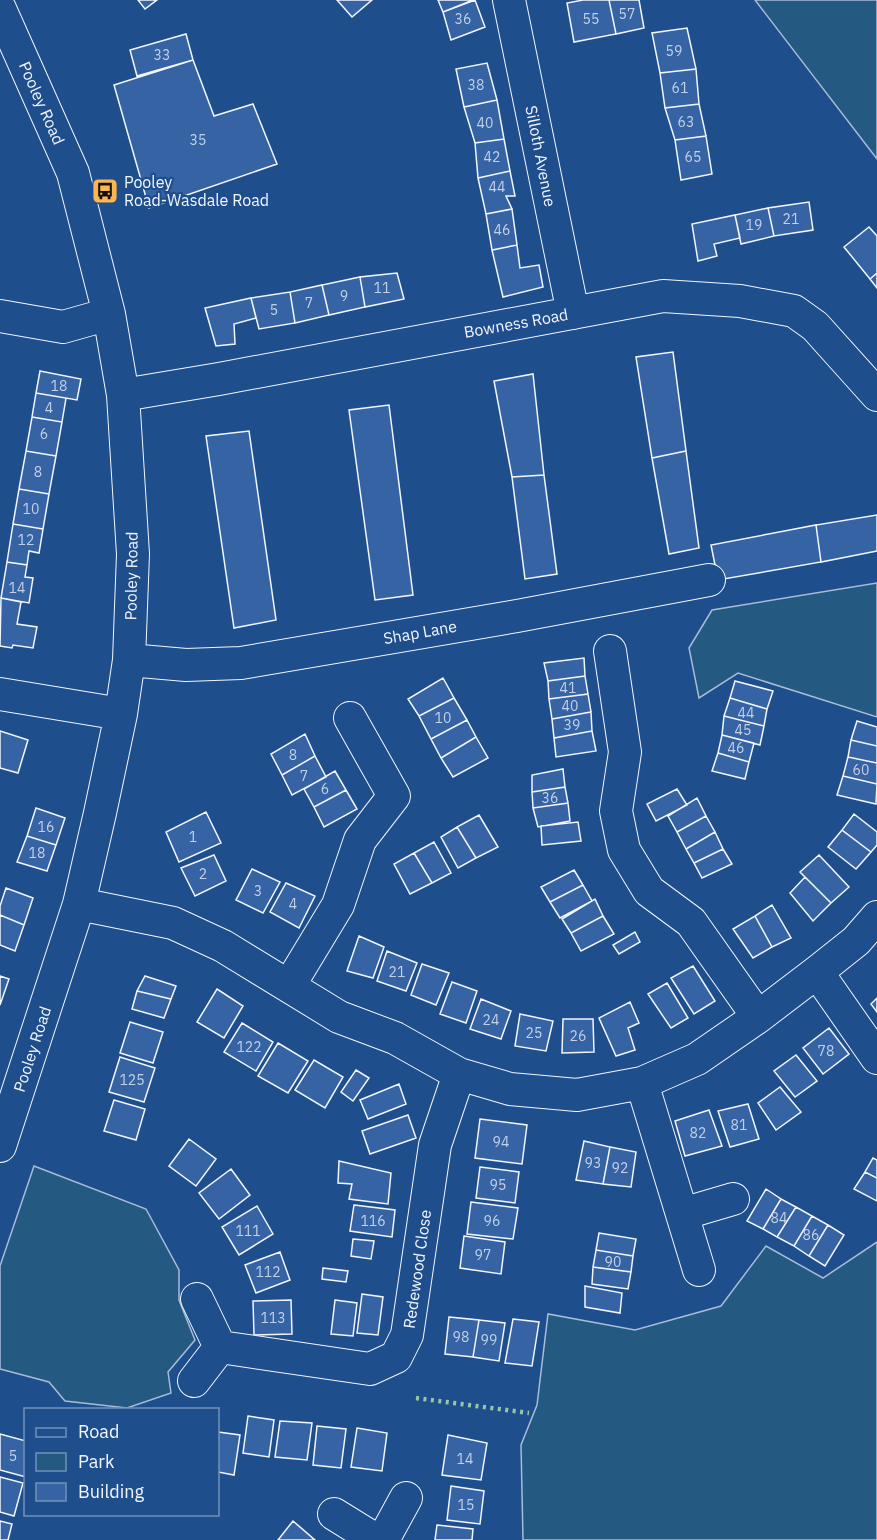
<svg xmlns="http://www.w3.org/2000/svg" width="877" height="1540" viewBox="0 0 877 1540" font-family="'IBM Plex Sans',sans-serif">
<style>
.green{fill:#245a82;stroke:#a8bbd7;stroke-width:1.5}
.building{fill:#3563a3;stroke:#f2f6ff;stroke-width:1.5}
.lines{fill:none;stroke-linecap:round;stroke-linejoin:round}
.minor-casing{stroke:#f2f6ff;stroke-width:34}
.minor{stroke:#1f4e8c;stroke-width:32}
.hedge{stroke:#97c8a6;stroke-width:4.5;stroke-dasharray:3 4.5;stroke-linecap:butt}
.labels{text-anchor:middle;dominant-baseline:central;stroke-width:4.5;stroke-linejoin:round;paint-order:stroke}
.number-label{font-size:14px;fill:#c3d1e8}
.street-label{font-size:16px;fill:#f2f6ff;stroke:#1f4e8c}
.poi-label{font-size:16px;fill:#f2f6ff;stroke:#1f4e8c;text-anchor:start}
</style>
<rect width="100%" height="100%" fill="#1f4e8c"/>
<path class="green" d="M755,0H877V159Z
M877,583V717L738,673L699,698L689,648L712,610Z
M34,1166L146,1209L179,1270V1300L195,1340L168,1372L171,1393L127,1408L65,1401L49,1382L0,1369V1266Z
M877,1242V1540H523L521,1445L537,1405L548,1314L635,1330L721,1306L766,1246L823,1278Z"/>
<path class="building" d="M138,0H157L145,9Z
M337,0H372L352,17Z
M438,0H473L443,12Z
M475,0L485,27L451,40L443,12Z
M583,0H609L616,34L574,42L567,3Z
M609,0H639L644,28L616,34Z
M687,28L696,69L660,73L652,33Z
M186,34L193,60L137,76L130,50Z
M193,60L214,116L253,104L277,164L149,208L114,85Z
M487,63L497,100L464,107L456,69Z
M696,69L699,104L665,108L660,73Z
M497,100L504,139L475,143L464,107Z
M699,104L706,136L675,140L665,108Z
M706,136L712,174L681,180L675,140Z
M504,139L510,171L478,178L475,143Z
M510,171L515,196H506L512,209L486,214L478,178Z
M809,202L813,230L774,236L768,208Z
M768,208L774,236L741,244L735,215Z
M512,209L517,245L492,250L486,214Z
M735,215L740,238L714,244L717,256L698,261L692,224Z
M869,227L877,236V273L870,279L844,247Z
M517,245L520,268L539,265L543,287L503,297L492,250Z
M397,273L404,299L365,307L360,277Z
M877,273V288L870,279Z
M360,277L365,307L329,315L322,285Z
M322,285L329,315L295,323L290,292Z
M290,292L295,323L259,329L251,298Z
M251,298L256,318L234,324L235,344L216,346L205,308Z
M673,352L686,451L652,458L636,357Z
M40,371L81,379L77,400L36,393Z
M533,374L544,475L512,477L494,381Z
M36,393L66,398L62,422L32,417Z
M389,405L413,595L375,600L349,410Z
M32,417L62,422L56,456L26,451Z
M249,431L276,620L234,628L206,436Z
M26,451L56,456L49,494L19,489Z
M686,451L699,548L669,554L652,458Z
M544,475L557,574L525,579L512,477Z
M19,489L49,494L43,529L13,524Z
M877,515V551L821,562L816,525Z
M13,524L43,529L39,553L29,551L27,565L7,562Z
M816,525L821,562L718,580L711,545Z
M7,562L27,565L25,577L33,578L29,603L1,598Z
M1,598L21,602L17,624L37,627L33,648L13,645L12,648L0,646Z
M584,658L585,676L548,681L544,663Z
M585,676L588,694L549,699L548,681Z
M443,678L454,698L419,716L408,699Z
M735,681L773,691L767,709L730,698Z
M588,694L591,712L552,719L549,699Z
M454,698L467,720L431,739L419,716Z
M730,698L767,709L764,726L724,716Z
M591,712L592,731L554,738L552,719Z
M724,716L764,726L760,745L722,735Z
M467,720L476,737L441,758L431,739Z
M857,721L877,727V746L851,740Z
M0,731L28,740L18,773L0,768Z
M592,731L596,751L556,757L554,738Z
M305,734L315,756L282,775L271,754Z
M722,735L754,743L749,762L718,753Z
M476,737L488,758L453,777L441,758Z
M851,740L877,746V763L848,757Z
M718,753L749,762L745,779L712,771Z
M315,756L326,777L292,795L282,775Z
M848,757L877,763V784L843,776Z
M563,769L565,787L532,792V775Z
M335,771L346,790L314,807L304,789Z
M843,776L877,784L876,804L837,795Z
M565,787L568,803L533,808L532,792Z
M677,789L687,805L656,821L647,804Z
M346,790L357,809L324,827L314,807Z
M697,798L706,816L677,832L668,816Z
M568,803L570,821L538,827L533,808Z
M36,808L65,818L56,845L27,836Z
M206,812L221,843L179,862L166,832Z
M854,814L877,832V845L871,852L842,830Z
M479,815L498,847L476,858L457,827Z
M706,816L715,832L686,849L677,832Z
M578,822L581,841L542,845L541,826Z
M457,827L476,858L458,868L441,837Z
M842,830L871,852L856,869L828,847Z
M715,832L723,849L694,863L686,849Z
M27,836L56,845L47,871L17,862Z
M434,842L451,873L432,883L414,853Z
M723,849L732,864L702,878L694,863Z
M414,853L432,883L410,894L394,864Z
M214,855L226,881L195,896L181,868Z
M819,855L849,887L831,903L800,872Z
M252,869L280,882L263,913L236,900Z
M574,870L583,885L550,902L541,887Z
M805,877L831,903L813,921L790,893Z
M286,883L315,896L299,928L270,912Z
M583,885L592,901L560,918L550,902Z
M6,888L33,898L24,925L0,915V906Z
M595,899L603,916L571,933L562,919Z
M772,905L791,938L772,947L755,916Z
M0,915L24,925L15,951L0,945Z
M603,916L614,934L581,951L571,933Z
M755,916L772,947L753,958L733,929Z
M635,932L640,942L619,954L613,945Z
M359,936L384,947L373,978L347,971Z
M387,951L417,963L406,991L377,981Z
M422,964L449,973L436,1005L411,995Z
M693,966L715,1001L694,1014L671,978Z
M0,976L9,979L0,1005Z
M145,976L176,986L171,999L137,991Z
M452,982L477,991L466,1023L440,1014Z
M667,983L688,1018L671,1028L648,994Z
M217,989L243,1006L224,1038L197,1022Z
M137,991L171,999L164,1018L132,1009Z
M877,998V1012L871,1004Z
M481,999L511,1011L501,1039L470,1029Z
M630,1002L639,1023L628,1028L635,1050L616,1056L599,1018Z
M520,1014L553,1021L546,1051L515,1046Z
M563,1019H593L594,1052L562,1053Z
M130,1022L163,1032L153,1063L120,1053Z
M242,1023L273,1042L256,1071L224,1052Z
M829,1028L849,1054L823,1074L803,1048Z
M278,1043L308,1061L288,1093L258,1076Z
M796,1055L817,1081L795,1097L774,1071Z
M120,1057L155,1068L144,1102L109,1092Z
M314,1060L343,1077L325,1108L295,1090Z
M356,1070L369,1078L353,1101L341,1092Z
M399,1084L406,1104L368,1119L360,1100Z
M780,1087L801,1112L776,1130L758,1103Z
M114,1100L145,1109L136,1140L104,1131Z
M748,1104L759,1139L730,1147L718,1111Z
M709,1110L722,1146L685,1156L675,1121Z
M408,1115L416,1138L370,1154L362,1131Z
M480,1119L527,1125L522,1164L475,1158Z
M189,1139L216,1159L196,1186L169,1166Z
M584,1141L610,1147L603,1184L576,1180Z
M610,1147L636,1152L631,1187L603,1184Z
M873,1158L877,1160V1178L865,1172Z
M339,1161L391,1173L388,1204L349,1199L352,1184L338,1183Z
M480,1167L519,1172L515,1203L476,1198Z
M231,1169L250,1195L219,1219L199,1193Z
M865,1172L877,1178V1201L854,1189Z
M766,1189L781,1199L763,1229L747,1221Z
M781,1199L796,1207L777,1237L763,1229Z
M471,1202L518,1208L513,1239L467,1234Z
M354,1205L395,1210L392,1237L350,1231Z
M257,1206L273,1234L239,1255L222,1227Z
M796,1207L812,1216L794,1246L777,1237Z
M812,1216L828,1225L809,1256L794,1246Z
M828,1225L844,1235L825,1266L809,1256Z
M599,1233L636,1239L633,1256L596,1250Z
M464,1236L505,1242L501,1274L460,1268Z
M353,1239L374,1241L371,1259L351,1256Z
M596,1250L633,1256L631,1272L593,1267Z
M280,1252L290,1280L256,1293L245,1265Z
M593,1267L631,1272L628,1289L592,1284Z
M323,1268L348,1271L346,1282L322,1279Z
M585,1286L622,1293L620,1313L585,1307Z
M362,1294L383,1297L378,1335L357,1333Z
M291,1300L292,1334L254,1335L253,1301Z
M335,1300L357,1303L353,1336L331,1334Z
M449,1317L479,1320L473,1357L445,1354Z
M513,1319L539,1322L532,1366L505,1363Z
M479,1320L505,1323L499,1361L473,1357Z
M248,1416L274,1420L269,1457L243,1453Z
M280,1421L312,1423L307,1460L275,1457Z
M317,1426L346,1429L341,1468L313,1465Z
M357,1428L387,1433L382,1471L351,1467Z
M218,1432L240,1435L234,1475L218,1472Z
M0,1434L26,1441V1477L0,1470Z
M448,1435L487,1443L481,1480L442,1475Z
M0,1477L23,1483L14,1516L0,1512Z
M451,1486L484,1491L480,1524L447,1520Z
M0,1521L12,1524L8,1540H0Z
M293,1521L315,1540H278Z
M437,1525L473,1529L472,1540H435Z"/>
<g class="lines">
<defs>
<path id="minor" d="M509,0L573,313
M0,9L73,173L109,314L123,395L133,554L129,660L121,714L100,813L79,904L0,1146
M0,316L63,327L109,314
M123,395L219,379L663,296L740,301L794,311L815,326L877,395
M610,651L625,752L616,811L624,850L649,891L691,922L758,1017
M129,660L186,665L241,663L517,616L709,580
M0,694L121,714
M79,904L173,923L223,946L339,1017L395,1038L459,1074L510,1089L577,1095L642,1083L697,1059L758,1017L817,972L856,941L877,917
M817,972L877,1058
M289,986L338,905L360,840L394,796L350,718
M642,1083L699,1270
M682,1214L733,1199
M220,1347L370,1369L396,1357L407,1335L435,1145L459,1074
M194,1381L220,1347L197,1299
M334,1514L376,1540
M383,1540L406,1498"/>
</defs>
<use href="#minor" class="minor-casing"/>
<use href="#minor" class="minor"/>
<path class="hedge" d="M416,1398L529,1413"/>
</g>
<defs>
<symbol id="bus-square" viewBox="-11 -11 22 22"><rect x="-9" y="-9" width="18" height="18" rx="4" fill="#ffb74d" stroke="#1f4e8c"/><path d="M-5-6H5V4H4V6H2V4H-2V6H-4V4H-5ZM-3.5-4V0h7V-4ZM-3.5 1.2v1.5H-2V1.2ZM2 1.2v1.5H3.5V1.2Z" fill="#111"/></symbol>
</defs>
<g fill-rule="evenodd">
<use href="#bus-square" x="90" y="176" width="30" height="30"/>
</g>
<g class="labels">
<g class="number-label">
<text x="627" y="14">57</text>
<text x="463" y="19">36</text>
<text x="591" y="19">55</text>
<text x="674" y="51">59</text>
<text x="162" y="55">33</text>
<text x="476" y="85">38</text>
<text x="680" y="88">61</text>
<text x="686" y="122">63</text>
<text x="485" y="123">40</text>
<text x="198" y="140">35</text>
<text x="492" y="157">42</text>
<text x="693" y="157">65</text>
<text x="497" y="187">44</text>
<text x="791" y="219">21</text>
<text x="754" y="225">19</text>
<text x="502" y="230">46</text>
<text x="382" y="288">11</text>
<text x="344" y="296">9</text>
<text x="309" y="303">7</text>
<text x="274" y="310">5</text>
<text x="59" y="386">18</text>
<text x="49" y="408">4</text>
<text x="44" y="434">6</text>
<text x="38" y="472">8</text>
<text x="31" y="509">10</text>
<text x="26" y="540">12</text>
<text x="17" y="588">14</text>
<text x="568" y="688">41</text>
<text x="570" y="706">40</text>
<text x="746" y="713">44</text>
<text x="443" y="718">10</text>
<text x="572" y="725">39</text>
<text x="743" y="730">45</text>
<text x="736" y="748">46</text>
<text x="293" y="755">8</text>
<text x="861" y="770">60</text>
<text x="304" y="776">7</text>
<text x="325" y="789">6</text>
<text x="550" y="798">36</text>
<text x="46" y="827">16</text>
<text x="193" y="837">1</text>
<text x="37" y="853">18</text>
<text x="203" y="874">2</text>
<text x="258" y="891">3</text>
<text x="293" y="904">4</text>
<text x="397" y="972">21</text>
<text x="491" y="1020">24</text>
<text x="534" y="1033">25</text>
<text x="578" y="1036">26</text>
<text x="249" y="1047">122</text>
<text x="826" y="1051">78</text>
<text x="132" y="1080">125</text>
<text x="739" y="1125">81</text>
<text x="698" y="1133">82</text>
<text x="501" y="1142">94</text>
<text x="593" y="1163">93</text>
<text x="620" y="1168">92</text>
<text x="498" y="1185">95</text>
<text x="779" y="1218">84</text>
<text x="373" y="1221">116</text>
<text x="492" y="1221">96</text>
<text x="248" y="1231">111</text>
<text x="811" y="1235">86</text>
<text x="483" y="1255">97</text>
<text x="613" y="1262">90</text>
<text x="268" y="1272">112</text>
<text x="273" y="1318">113</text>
<text x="461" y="1337">98</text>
<text x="489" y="1340">99</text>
<text x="13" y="1456">5</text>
<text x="465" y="1459">14</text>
<text x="466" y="1505">15</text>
</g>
<g class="street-label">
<text transform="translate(42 103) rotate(66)">Pooley Road</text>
<text transform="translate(541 156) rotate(79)">Silloth Avenue</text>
<text transform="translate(516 323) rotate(-10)">Bowness Road</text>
<text transform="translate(131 576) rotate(-89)">Pooley Road</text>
<text transform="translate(420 632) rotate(-10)">Shap Lane</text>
<text transform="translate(32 1049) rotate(-72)">Pooley Road</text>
<text transform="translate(417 1269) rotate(-82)">Redewood Close</text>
</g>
<g class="poi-label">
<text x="124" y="182">Pooley<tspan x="124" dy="18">Road-Wasdale Road</tspan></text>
</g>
</g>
<rect x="24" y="1408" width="195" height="108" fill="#1f4e8c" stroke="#7391ba" stroke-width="1.5"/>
<rect x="36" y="1428" width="30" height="9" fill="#1f4e8c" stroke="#7391ba" stroke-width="1.5"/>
<text x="78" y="1438" font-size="18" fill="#f2f6ff">Road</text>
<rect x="36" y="1453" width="30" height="18" fill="#245a82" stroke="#7391ba" stroke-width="1.5"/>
<text x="78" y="1468" font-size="18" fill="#f2f6ff">Park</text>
<rect x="36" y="1483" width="30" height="18" fill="#3563a3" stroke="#7391ba" stroke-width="1.5"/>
<text x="78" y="1498" font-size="18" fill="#f2f6ff">Building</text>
</svg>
